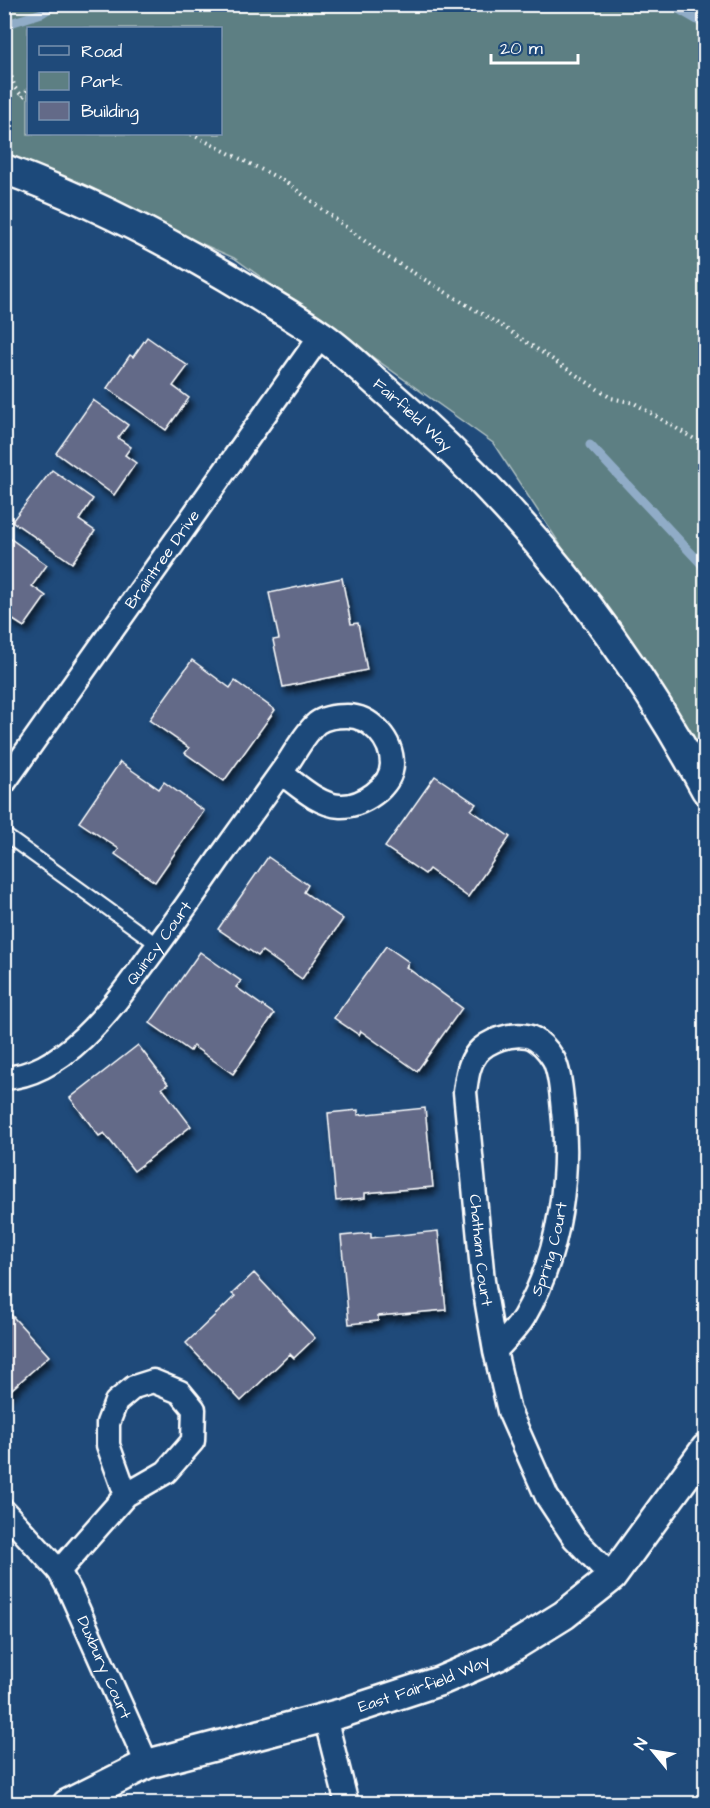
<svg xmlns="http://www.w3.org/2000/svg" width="710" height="1808" viewBox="0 0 710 1808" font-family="'Architects Daughter',sans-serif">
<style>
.green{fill:#5d7f83;stroke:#aebfc1;stroke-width:1.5;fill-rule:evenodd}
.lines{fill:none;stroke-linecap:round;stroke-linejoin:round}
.stream{stroke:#90acc7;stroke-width:9}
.building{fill:#636a88;stroke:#fff;stroke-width:1.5;filter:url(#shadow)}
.service-casing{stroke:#fff;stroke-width:16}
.minor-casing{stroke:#fff;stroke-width:27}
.tertiary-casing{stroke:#fff;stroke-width:33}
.path{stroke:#fff;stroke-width:4;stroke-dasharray:1.5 4.5;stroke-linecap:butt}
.service{stroke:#1f4a7a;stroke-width:12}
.minor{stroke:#1f4a7a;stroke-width:22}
.tertiary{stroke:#1f4a7a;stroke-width:28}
.labels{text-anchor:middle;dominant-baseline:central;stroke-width:5;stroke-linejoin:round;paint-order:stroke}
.street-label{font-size:16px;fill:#fff;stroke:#1f4a7a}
</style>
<defs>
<filter id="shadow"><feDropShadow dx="3.5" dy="6" stdDeviation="3" flood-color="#0009"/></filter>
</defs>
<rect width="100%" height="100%" fill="#1f4a7a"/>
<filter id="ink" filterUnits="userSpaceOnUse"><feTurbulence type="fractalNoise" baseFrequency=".0167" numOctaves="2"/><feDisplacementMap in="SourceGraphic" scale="12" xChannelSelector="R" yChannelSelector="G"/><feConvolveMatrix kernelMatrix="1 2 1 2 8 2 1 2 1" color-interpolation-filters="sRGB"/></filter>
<g filter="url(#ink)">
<path class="green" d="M5,5H705V761L704,762L493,443L234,258L5,157ZM28,28H220V134H28Z"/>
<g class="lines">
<path class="stream" d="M670,4L706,25
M4,25L42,13L56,4
M590,445L706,569"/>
</g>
<path class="building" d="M147,337L188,366L173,386L189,398L166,430L107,388L130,355L133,357Z
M93,400L128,425L118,438L131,447L125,455L136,463L114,495L56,453Z
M52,470L93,499L79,520L95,531L72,563L12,521Z
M4,534L47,565L32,586L46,596L24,627L4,614Z
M342,578L351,624L358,623L367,670L283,687L273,640L279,639L269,593Z
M192,660L230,688L235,681L275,710L224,781L185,753L189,748L149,720Z
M120,762L159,789L164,782L204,811L155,882L115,854L119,849L79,822Z
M435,776L476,804L471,810L510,837L468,897L429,869L425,874L385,847Z
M268,857L308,885L304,892L343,919L302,979L262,951L258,956L218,929Z
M386,946L409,962L406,967L462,1008L417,1071L361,1031L359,1035L334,1018Z
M200,952L241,981L236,987L274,1014L233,1074L193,1046L190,1051L150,1023Z
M138,1045L168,1084L162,1088L191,1126L134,1171L104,1133L99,1136L70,1098Z
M425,1108L433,1187L365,1193V1198L336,1201L328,1113L358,1110V1115Z
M438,1231L446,1310L378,1316V1321L349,1324L341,1236L371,1233V1238Z
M254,1273L315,1338L294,1358L290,1354L241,1401L186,1343L235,1296L232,1294Z
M4,1307L49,1356L4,1396Z"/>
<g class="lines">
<defs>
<path id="service" d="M4,834L158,945"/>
<g id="minor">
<path id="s1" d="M4,783L321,335"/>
<path id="s2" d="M4,1078C68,1075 118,999 152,953C176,921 198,889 221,856C243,825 265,795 287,764C296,751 305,733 317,723C325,717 337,716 347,716C371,716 392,740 392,764C392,787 361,807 340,806C318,805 298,785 281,773"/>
<path id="s3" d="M495,1351C504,1341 517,1329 524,1317C561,1253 571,1172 562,1100C561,1088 559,1071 554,1060C549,1051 538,1038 527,1036C511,1033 488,1040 477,1053C468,1064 467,1078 465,1092L483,1281L495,1351L509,1411L547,1497L574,1538L612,1577"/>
<path id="s4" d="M4,1511L59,1571L70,1591L147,1764"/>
<path d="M59,1571L126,1495L166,1472L193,1441L194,1409L180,1392L153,1381L134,1387L116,1402L108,1423V1445L126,1495"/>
<path d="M325,1717L347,1804"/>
</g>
<g id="tertiary">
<path id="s5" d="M4,169C93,201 174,244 254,293C276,307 298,319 319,334C343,350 364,372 385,390C516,502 624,638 706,790"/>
<path id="s6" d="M67,1804L147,1764L342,1713L440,1681L498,1656L564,1615L612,1577L706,1448"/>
</g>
</defs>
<use href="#service" class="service-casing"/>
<use href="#minor" class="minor-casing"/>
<use href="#tertiary" class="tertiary-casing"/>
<path class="path" d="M4,54L15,88L23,97L28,89
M191,134L286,182L382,254L502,326L611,398L634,403L706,446"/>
<use href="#service" class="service"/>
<use href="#minor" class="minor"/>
<use href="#tertiary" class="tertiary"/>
</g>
</g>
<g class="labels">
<g class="street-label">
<text stroke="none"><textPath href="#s5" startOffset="480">Fairfield Way</textPath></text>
<text stroke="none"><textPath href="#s1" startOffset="274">Braintree Drive</textPath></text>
<text stroke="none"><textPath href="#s2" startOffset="212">Quincy Court</textPath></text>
<text stroke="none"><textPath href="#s3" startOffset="118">Spring Court</textPath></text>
<text stroke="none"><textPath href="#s3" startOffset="602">Chatham Court</textPath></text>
<text stroke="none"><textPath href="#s4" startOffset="188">Duxbury Court</textPath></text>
<text stroke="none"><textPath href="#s6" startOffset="378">East Fairfield Way</textPath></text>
</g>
</g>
<rect width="710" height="1808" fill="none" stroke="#1f4a7a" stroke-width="24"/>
<rect x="12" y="12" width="686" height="1784" fill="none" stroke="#fff" stroke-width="2" filter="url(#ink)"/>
<rect x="27" y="27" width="195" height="108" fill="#1f4a7a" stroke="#7992af" stroke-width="1.5"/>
<rect x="39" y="46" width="30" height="9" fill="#1f4a7a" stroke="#7992af" stroke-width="1.5"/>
<text x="81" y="57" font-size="18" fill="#ffffff">Road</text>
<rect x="39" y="72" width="30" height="18" fill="#5d7f83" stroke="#7992af" stroke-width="1.5"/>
<text x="81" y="87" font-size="18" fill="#ffffff">Park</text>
<rect x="39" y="102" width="30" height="18" fill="#636a88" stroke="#7992af" stroke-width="1.5"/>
<text x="81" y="117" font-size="18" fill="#ffffff">Building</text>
<g transform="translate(653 1751) rotate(300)" stroke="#1f4a7a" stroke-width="4.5" paint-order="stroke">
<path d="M0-4.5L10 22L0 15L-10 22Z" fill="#ffffff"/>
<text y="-9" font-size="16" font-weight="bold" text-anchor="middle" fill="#ffffff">N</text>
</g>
<path d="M491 54v9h87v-9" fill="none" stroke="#ffffff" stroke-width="3"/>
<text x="500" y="54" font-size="18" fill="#ffffff" stroke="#1f4a7a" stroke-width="4.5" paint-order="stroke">20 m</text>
</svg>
